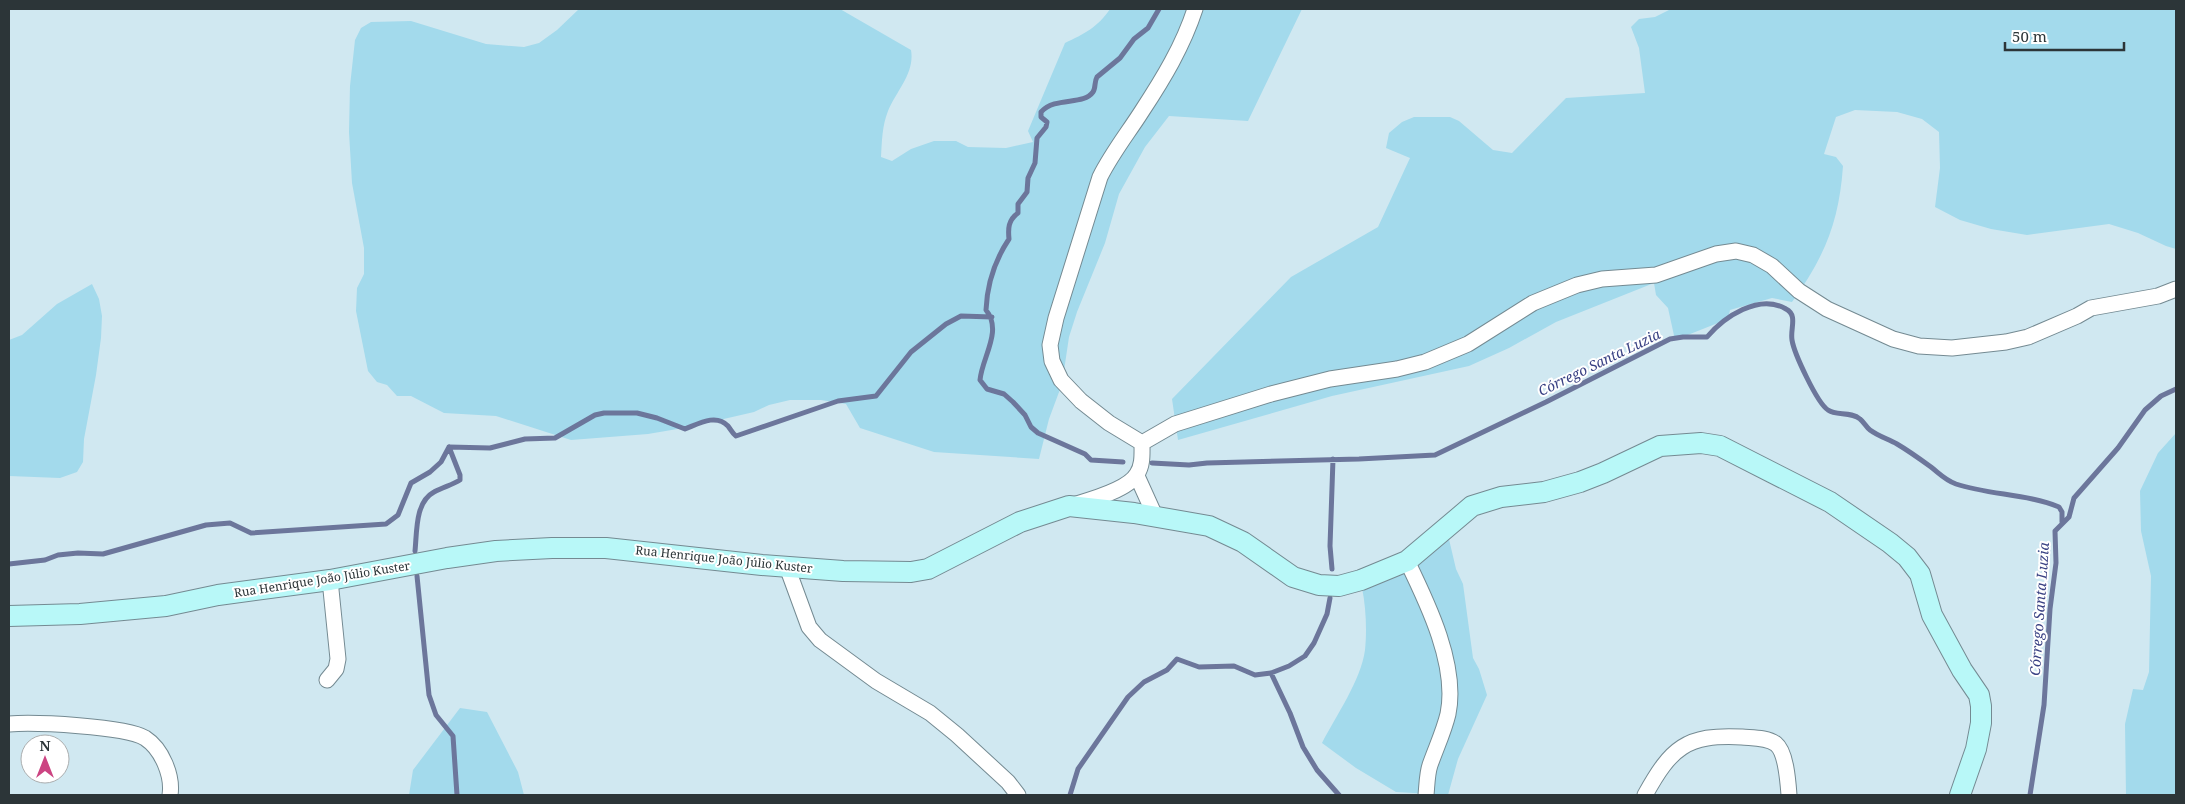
<svg xmlns="http://www.w3.org/2000/svg" width="2185" height="804" viewBox="0 0 2185 804" font-family="'Noto Serif',serif">
<style>
.green{fill:#a3daec}
.lines{fill:none;stroke-linecap:round;stroke-linejoin:round}
.stream{stroke:#6c769b;stroke-width:5}
.street-casing{stroke:#748a92;stroke-width:17}
.secondary-casing{stroke:#748a92;stroke-width:22}
.street{stroke:#fff;stroke-width:15}
.secondary{stroke:#b8f8f8;stroke-width:20}
.labels{text-anchor:middle;dominant-baseline:central;stroke-width:4;stroke-linejoin:round;paint-order:stroke}
.street-label{font-size:12px;fill:#2c3538;stroke:#fff}
.water-label{font-size:14px;font-style:italic;fill:#3a4284;stroke:#fff}
</style>
<rect width="100%" height="100%" fill="#d0e8f1"/>
<path class="green" d="M579,9H840L911,50C915,73 897,90 888,111C882,126 882,141 881,157L892,161L911,149L934,141H956L968,147L1006,148L1033,142L1028,131L1065,43C1084,34 1098,27 1110,9H1302L1248,121L1169,116L1145,147L1119,194L1105,243L1077,312L1069,337L1062,384L1049,419L1039,459L934,452L860,428L846,404L821,400H790L769,405L754,412L689,427L648,434L571,440L496,416L444,413L411,396H397L387,385L377,382L368,371L356,311L357,288L364,274V248L352,183L349,132L350,86L355,40L361,28L371,22L411,21L486,44L524,47L539,43L557,30Z
M1671,9H2176V249L2166,246L2138,233L2109,224L2027,235L1991,229L1960,220L1935,207L1940,168L1939,132L1922,119L1897,112L1855,110L1836,117L1824,154L1836,157L1843,166C1839,222 1825,256 1792,302L1772,298L1730,310L1728,319L1675,340L1668,308L1656,295L1654,283L1556,322L1509,348L1469,366L1332,396L1178,440L1172,399L1291,277L1378,227L1410,158L1386,148L1389,133L1402,122L1414,117H1450L1459,121L1493,150L1512,153L1566,98L1645,93L1639,48L1631,27L1639,19L1655,17Z
M92,284L99,299L102,316L101,338L96,375L84,439L83,462L77,472L60,478L9,476V340L22,335L57,304Z
M2176,433V795H2126L2125,724L2133,689L2143,690L2149,672L2151,576L2141,531L2140,491L2158,453Z
M1448,535L1456,569L1463,584L1473,658L1479,669L1487,695L1458,759L1448,795L1396,792L1356,768L1322,743C1336,716 1361,680 1365,650C1367,631 1366,607 1362,588Z
M460,708L487,712L518,772L524,795H409L413,770Z"/>
<g class="lines">
<path class="stream" d="M449,447L490,448L525,439L555,438L595,415L604,413H637L657,418L685,429C698,424 716,413 728,426C731,430 732,433 736,436L838,401L876,396L911,352L946,324L961,316L992,317
M1123,462L1091,460L1085,454L1038,433L1031,427L1025,415L1013,402L1004,394L987,389L980,380C982,357 1003,331 986,310C987,286 995,260 1009,239C1008,229 1008,220 1018,213V204L1027,192L1028,178L1035,163L1037,138L1046,127L1047,122L1041,117V112C1056,96 1083,106 1093,92C1096,88 1094,82 1097,77L1120,58L1134,39L1148,28L1159,9
M1152,463L1189,465L1207,463L1359,459L1435,455L1546,402L1670,339L1683,337H1707C1724,317 1759,293 1786,309C1798,315 1790,329 1792,340C1794,353 1817,403 1828,410C1836,416 1851,411 1860,419C1864,422 1866,427 1870,430C1878,436 1888,439 1897,444C1909,451 1920,459 1931,467C1940,474 1945,480 1956,484C1989,495 2028,494 2059,507L2062,512V522
M415,551C417,532 415,502 434,492C443,487 452,485 460,480V475L449,447
M9,564L45,560L58,555L78,553L103,554L206,525L230,523L251,533L386,524L398,515L411,483L430,472L441,462L449,447
M1332,569L1330,546L1333,459
M417,576L429,695L436,715L453,736L457,795
M1271,673L1290,713L1303,747L1317,770L1339,795
M1070,795L1078,769L1128,697L1144,682L1167,670L1177,659L1199,667L1234,666L1255,675L1271,673L1289,666L1305,656L1314,643L1327,614L1330,598
M2030,795L2044,705L2050,609L2056,563L2055,531L2069,517L2074,498L2118,448L2145,410L2161,396L2176,389"/>
<defs>
<path id="street" d="M1195,9C1183,46 1163,79 1142,111C1128,133 1112,153 1100,177L1056,318L1050,345L1052,361L1061,380L1081,401L1109,423L1142,443L1175,424L1271,394L1330,379L1397,369L1425,362L1468,344L1533,303L1577,285L1602,279L1656,275L1716,254L1736,251L1753,255L1772,266L1799,291L1827,309L1893,339L1919,346L1952,348L2006,342L2028,337L2077,316L2091,308L2158,296L2176,289
M1137,476L1156,518
M1073,505C1090,500 1128,490 1137,474C1143,465 1142,454 1142,443
M1407,561C1428,604 1458,666 1448,714C1444,731 1436,748 1430,765C1427,774 1427,785 1426,795
M787,567L809,627L820,640L876,681L930,713L957,735L1008,782L1018,795
M327,680L336,669L338,659L330,580
M9,724C34,722 125,726 145,738C162,749 173,776 170,795
M1645,795C1671,748 1686,734 1742,737C1752,738 1767,737 1776,744C1786,752 1788,782 1789,795"/>
<path id="secondary" d="M9,616L80,614L166,606L218,595L330,580L447,558L496,551L552,548H606L762,565L843,571L911,572L928,569L1020,522L1069,506L1134,513L1209,526L1243,542L1293,577L1319,585L1339,586L1361,580L1407,561L1472,506L1501,497L1544,492L1580,482L1603,473L1660,446L1701,443L1720,446L1830,502L1890,543L1907,557L1920,574L1932,615L1962,670L1979,695L1981,706V723L1976,749L1960,795"/>
</defs>
<use href="#street" class="street-casing"/>
<use href="#secondary" class="secondary-casing"/>
<use href="#street" class="street"/>
<use href="#secondary" class="secondary"/>
</g>
<g class="labels">
<g class="street-label">
<text transform="translate(724 559) rotate(6)">Rua Henrique João Júlio Kuster</text>
<text transform="translate(322 579) rotate(-9)">Rua Henrique João Júlio Kuster</text>
</g>
<g class="water-label">
<text transform="translate(1599 362) rotate(-26)">Córrego Santa Luzia</text>
<text transform="translate(2039 609) rotate(-86)">Córrego Santa Luzia</text>
</g>
</g>
<rect width="2185" height="804" fill="none" stroke="#2c3538" stroke-width="20"/>
<g transform="translate(45 759)"><circle r="24" fill="#ffffff" stroke="#abaeaf"/>
<path d="M0-4L9 19L0 12L-9 19Z" fill="#cc4482"/>
<text y="-8" font-size="14" font-weight="bold" text-anchor="middle" fill="#2c3538">N</text>
</g>
<path d="M2005 42v8h119v-8" fill="none" stroke="#2c3538" stroke-width="2.5"/>
<text x="2012" y="42" font-size="15" fill="#2c3538" stroke="#ffffff" stroke-width="4" paint-order="stroke">50 m</text>
</svg>
